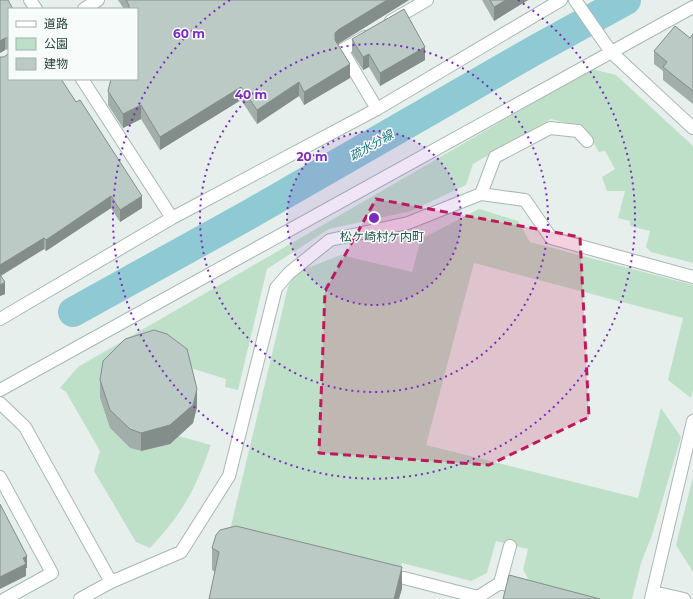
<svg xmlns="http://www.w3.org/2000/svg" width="693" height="599" viewBox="0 0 693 599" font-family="Montserrat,'Noto Sans JP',sans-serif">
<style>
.green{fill:#bfe0c8}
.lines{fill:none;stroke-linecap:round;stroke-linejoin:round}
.canal{stroke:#8ec9d4;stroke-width:30}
.service-casing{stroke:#a8b8b2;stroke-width:14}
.minor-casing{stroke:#a8b8b2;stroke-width:14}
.service{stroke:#fff;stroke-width:12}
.minor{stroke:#fff;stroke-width:12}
.wall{fill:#a1aea9}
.shaded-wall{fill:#838d89}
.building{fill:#bbcac4;stroke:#838d89}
.marked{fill:#c2185b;fill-opacity:0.2;stroke:#c2185b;stroke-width:3;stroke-dasharray:8 5;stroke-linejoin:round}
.ring{fill:none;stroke:#7b2cbf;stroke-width:2;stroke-dasharray:2 4}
.labels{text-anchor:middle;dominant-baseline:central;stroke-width:3;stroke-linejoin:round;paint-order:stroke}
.water-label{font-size:12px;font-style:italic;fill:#1c6f80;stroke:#f7fbf9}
.neighbourhood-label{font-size:12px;fill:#1f5548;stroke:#f7fbf9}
.centre{fill:#7b2cbf;stroke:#f7fbf9;stroke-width:2}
.ring-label{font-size:12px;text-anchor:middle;font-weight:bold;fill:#7b2cbf;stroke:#f7fbf9;stroke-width:3;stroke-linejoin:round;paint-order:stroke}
</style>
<rect width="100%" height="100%" fill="#e6efeb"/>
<path class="green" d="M592,69L616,75L693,146V263L651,252L646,247L650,231L630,226V221L618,218L625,191H607L602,177L615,169L605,151L599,152L584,127L551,119L473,164L466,185L411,211L329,229L267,269L238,390L225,387L226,379L187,367L100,398L110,428L130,448L141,451L170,444L178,436L211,445C195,490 183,513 150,548L136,542L94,471L100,451L66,392L60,388L78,367Z
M479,209L518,221L530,242L693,285V390L691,398L668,380L683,318L474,263L426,445L638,498L661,408L681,437L652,535L641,563L632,599H585L532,585L523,570L528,549L496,541L487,573L471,581L402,563L396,588L225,551L288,287L297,272L341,255L412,272L421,239Z
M693,477V572L676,545Z"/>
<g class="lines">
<path class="canal" d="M73,312L250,214L535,50L626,0"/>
<defs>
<path id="service" d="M391,21L427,0
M365,37L342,50L377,109
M481,194L495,157L550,128L578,131L587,141
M0,403L25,427L111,582L181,552L229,476L276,288L289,273L330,240L408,223L481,194L525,200L551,238L693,277
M404,578L478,597L500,583L522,589
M500,583L510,546
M653,592L684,599
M80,599L111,582
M651,599L693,421"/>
<path id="minor" d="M30,0L36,9
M575,0L611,52L693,128
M84,9L98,0
M82,79L172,218
M0,319L172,218L377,109L561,0
M0,390L693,7
M0,477L52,573L5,599"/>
</defs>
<use href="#service" class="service-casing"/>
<use href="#minor" class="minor-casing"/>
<use href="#service" class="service"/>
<use href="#minor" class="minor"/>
</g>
<path class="wall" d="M118,0H409L338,44L350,78L304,105L299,96L257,124L241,100L160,150L141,119L123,128L108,105V91L137,9H124Z
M482,0H528L494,21Z
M9,9V49L5,50L0,53Z
M693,34V104L663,80V71L654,64V51L690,38Z
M352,39L425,60L380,86L369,67L363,70L352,53Z
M0,57L142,208L120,222L111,208L46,251L44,249L1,276L5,294L0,296Z
M100,380L197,407L193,423L170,444L141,451L130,448L110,428L100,398Z
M212,548L402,589L215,572L212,570Z"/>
<path class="shaded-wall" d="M387,0H409L338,44L335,47V33L338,30Z
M506,0H528L494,21V7Z
M5,38V50L0,53V41Z
M425,47V60L380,86V73Z
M369,54V67L363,70V57Z
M350,64V78L304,105V92Z
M299,82V96L257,124V110Z
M241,87V100L160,150V137Z
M141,105V119L123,128V114Z
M111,196V208L46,251V240Z
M142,196V208L120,222V210Z
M44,238V249L0,276V265Z
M5,282V294L0,296V285Z
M197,389V407L193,423L170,444L141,451V433Z
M27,556V568H26V576L0,589V577L23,558Z
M402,567V589L399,599H394Z"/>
<path class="building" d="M0,0H8L13,9H9V38H5L0,41Z
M126,0H387L338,30L335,33V40L350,64L304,92L299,82L257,110L241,87L160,137L141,105L123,114L108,91L111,79H137V9H129V5Z
M490,0H506L494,7Z
M404,9L425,47L380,73L369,54L363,57L352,39Z
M675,26L690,38L693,34V91L663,67L667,62L654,51Z
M9,53V79H61L76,102L80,100L142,196L120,210L111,196L46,240L44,238L0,265V57H4Z
M0,275L5,282L0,285Z
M154,330L167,334L187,349L197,389L193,405L170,425L141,433L130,429L110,410L100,380L103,361L125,339Z
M0,504L27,556L23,558L26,564L0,577Z
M236,526L402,567L394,599H209L219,552L212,548L216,535L220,530Z
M509,575L600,599H503Z"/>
<path class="marked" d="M376,199L580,237L589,417L489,465L319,453L325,291Z"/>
<circle cx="374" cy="218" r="87" fill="#7b2cbf" fill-opacity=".12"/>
<g class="ring">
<circle cx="374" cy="218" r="87"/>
<circle cx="374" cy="218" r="174"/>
<path d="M518 0A261 261 0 1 1 230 0"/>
</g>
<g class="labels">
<g class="water-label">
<text transform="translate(371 145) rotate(-30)">疏水分線</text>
</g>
<g class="neighbourhood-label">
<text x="382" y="236">松ケ崎村ケ内町</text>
</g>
</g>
<circle cx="374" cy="218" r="6" class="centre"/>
<g class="ring-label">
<text x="189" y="38">60 m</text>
<text x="251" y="99">40 m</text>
<text x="312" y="161">20 m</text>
</g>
<rect x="8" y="8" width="130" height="72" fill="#f7fbf9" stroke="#a3b1ad"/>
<rect x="16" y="21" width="20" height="6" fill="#ffffff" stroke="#a3b1ad"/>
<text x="44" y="28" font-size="12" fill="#24423a">道路</text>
<rect x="16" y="38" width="20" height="12" fill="#bfe0c8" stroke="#a3b1ad"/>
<text x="44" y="48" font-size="12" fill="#24423a">公園</text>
<rect x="16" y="58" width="20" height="12" fill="#bbcac4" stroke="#a3b1ad"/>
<text x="44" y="68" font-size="12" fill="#24423a">建物</text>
</svg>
